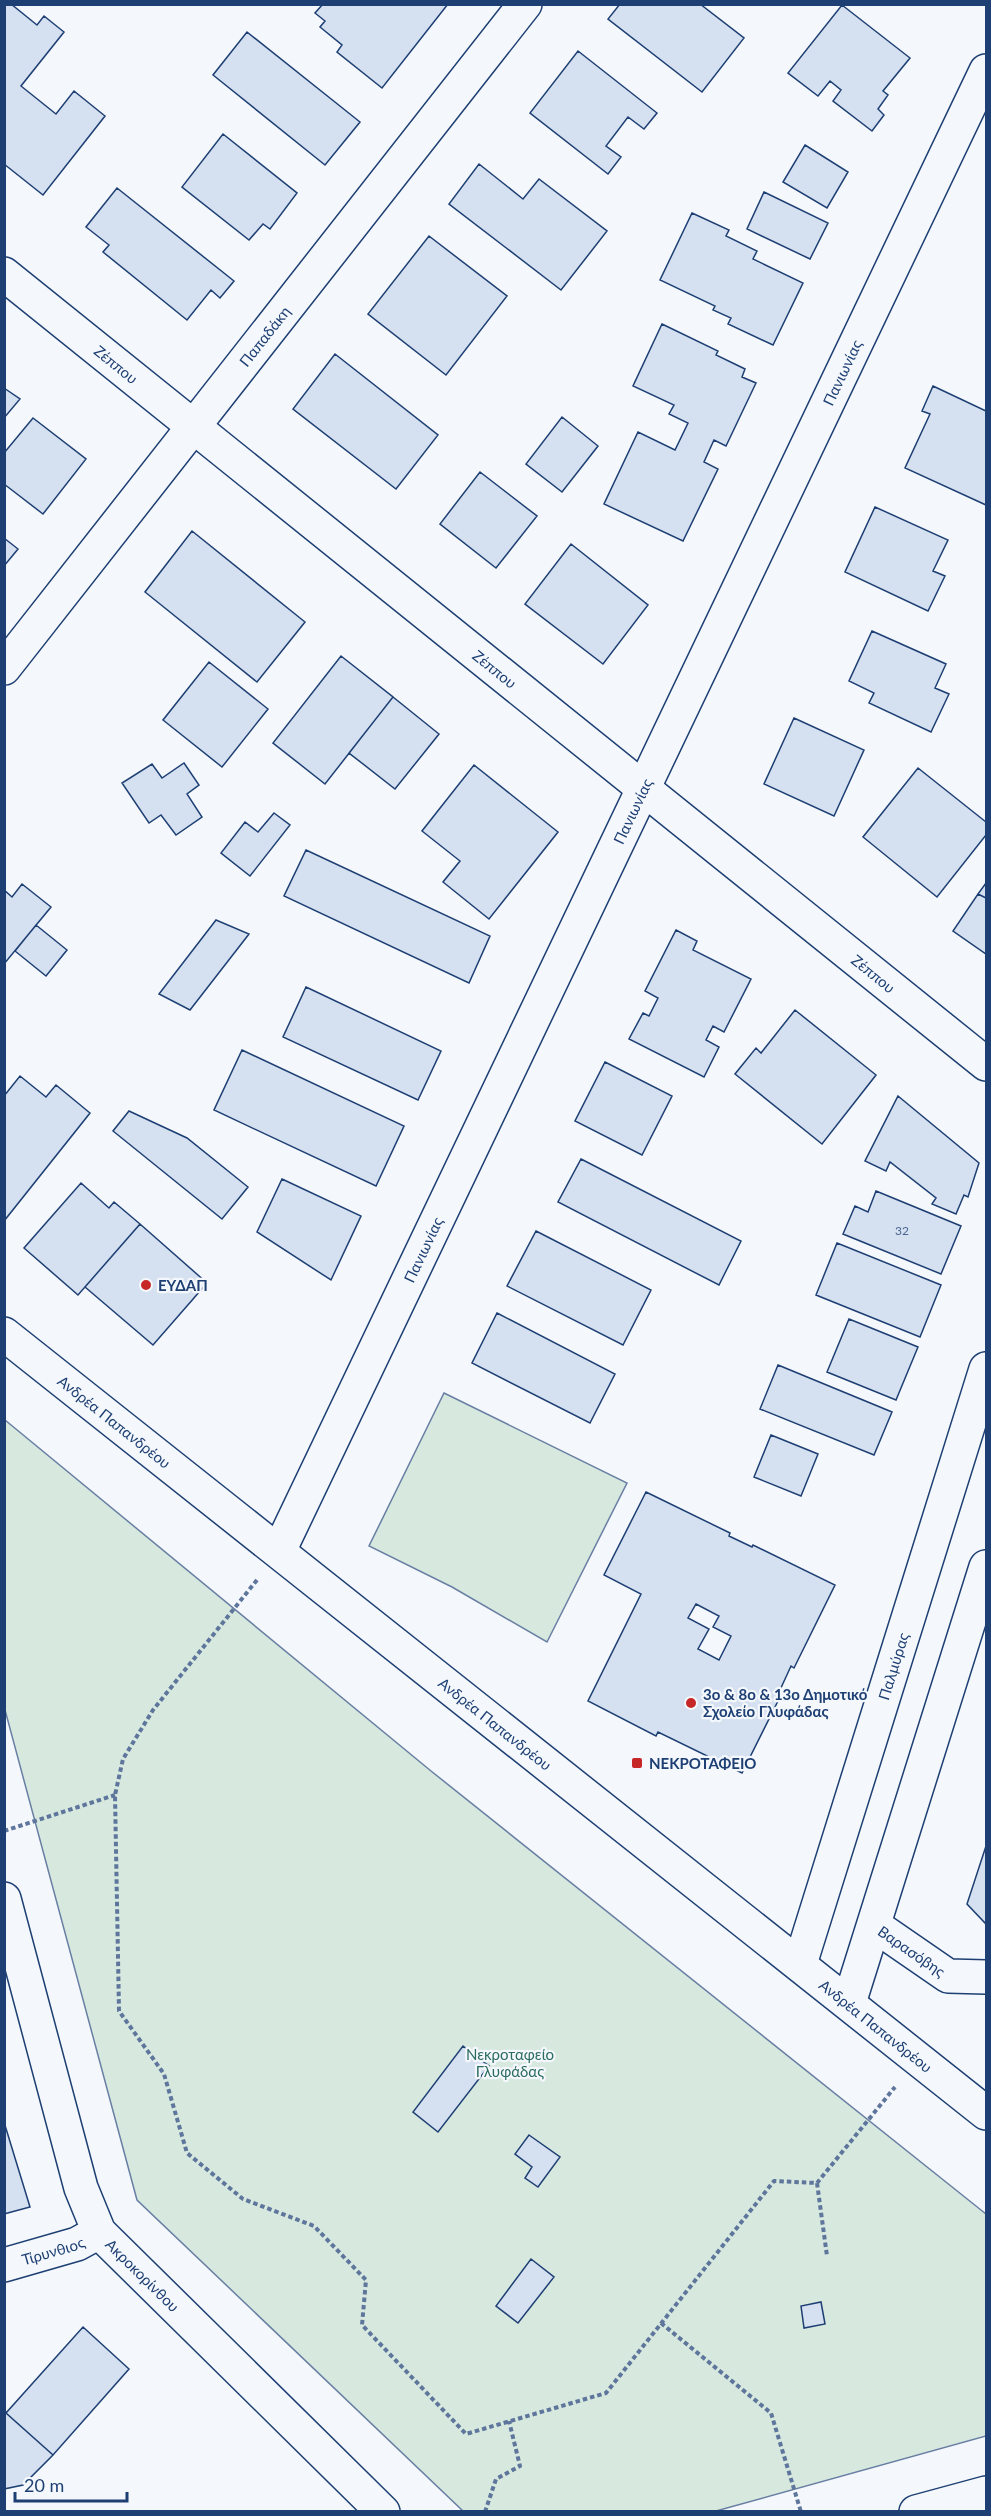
<svg xmlns="http://www.w3.org/2000/svg" width="991" height="2516" viewBox="0 0 991 2516" font-family="Lato,sans-serif">
<style>
.green{fill:#d7e8df;stroke:#687fa3;stroke-width:1.5}
.building{fill:#d5e0f0;stroke:#1d3f73;stroke-width:1.5;fill-rule:evenodd}
.lines{fill:none;stroke-linecap:round;stroke-linejoin:round}
.street-casing{stroke:#1d3f73;stroke-width:36}
.secondary-casing{stroke:#1d3f73;stroke-width:36}
.path{stroke:#5e769c;stroke-width:4;stroke-dasharray:4.5 3;stroke-linecap:butt}
.street{stroke:#f4f7fb;stroke-width:33}
.secondary{stroke:#f4f7fb;stroke-width:33}
.poi-dot{fill:#c62828;stroke:#f4f7fb;stroke-width:2}
.labels{text-anchor:middle;dominant-baseline:central;stroke-width:4.5;stroke-linejoin:round;paint-order:stroke}
.number-label{font-size:12px;fill:#4b6792}
.street-label{font-size:15px;fill:#1d3f73;stroke:#f4f7fb}
.poi-label{font-size:15px;font-weight:bold;fill:#1d3f73;stroke:#f4f7fb;text-anchor:start}
.park-label{font-size:15px;fill:#2c6c60;stroke:#f4f7fb}
</style>
<rect width="100%" height="100%" fill="#f4f7fb"/>
<path class="green" d="M444,1393L627,1483L547,1642L452,1587L369,1546Z
M5,1420L431,1771L986,2214V2436L716,2511H463L137,2200L5,1710Z"/>
<path class="building" d="M4,4H11L37,25L44,16L64,32L21,86L56,114L74,91L105,116L43,195L4,164Z
M323,4H448L382,88L337,52L342,45L320,27L325,21L315,13Z
M620,4H700L744,38L702,92L608,19Z
M842,5L910,58L883,91L888,95L878,109L884,115L872,131L833,101L841,90L830,81L818,96L788,73Z
M247,32L360,122L325,165L213,75Z
M578,51L657,113L644,129L628,117L606,146L621,157L608,174L530,113Z
M223,134L297,193L270,229L263,224L249,240L182,187Z
M805,145L848,172L827,208L783,182Z
M479,164L523,199L539,179L607,231L561,290L449,204Z
M117,188L234,281L220,298L211,290L187,320L103,252L109,245L86,227Z
M764,192L828,223L810,259L747,229Z
M692,213L729,230L726,236L757,251L753,259L803,283L773,345L728,324L731,318L713,310L715,306L660,280Z
M429,236L507,296L446,375L368,314Z
M662,324L718,351L716,355L745,369L742,377L756,383L726,446L714,440L704,462L718,469L683,541L604,504L638,432L675,450L688,423L669,414L674,405L633,386Z
M335,354L438,435L396,489L293,409Z
M933,386L986,411V505L905,468L930,414L922,411Z
M4,388L20,399L4,418Z
M562,417L598,446L562,492L526,464Z
M33,418L86,459L43,514L4,484V453Z
M480,472L537,516L496,568L440,524Z
M875,507L948,540L933,571L945,576L928,611L845,572Z
M192,531L305,622L257,682L145,592Z
M4,538L18,549L4,566Z
M571,544L648,605L603,664L525,604Z
M872,631L946,664L935,688L949,694L931,732L869,703L874,693L849,681Z
M341,656L393,697L325,784L273,743Z
M209,662L268,709L222,767L163,720Z
M393,697L439,734L395,789L349,753Z
M794,718L864,750L834,816L764,784Z
M184,763L199,785L187,794L202,817L176,835L161,815L149,823L122,783L152,764L162,778Z
M474,765L558,832L489,919L443,882L460,861L422,831Z
M918,768L986,822V835L937,897L863,837Z
M274,813L290,825L250,876L221,853L245,822L258,832Z
M306,850L490,936L469,983L284,896Z
M986,883V898L978,894Z
M22,884L51,907L4,964V890L12,897Z
M978,894L986,898V954L953,931Z
M216,920L249,934L190,1010L159,994Z
M36,925L67,950L46,976L15,951Z
M676,930L697,941L693,950L751,979L724,1032L713,1026L706,1040L719,1047L704,1077L629,1039L643,1013L649,1016L658,998L645,991Z
M306,987L441,1051L418,1100L283,1037Z
M795,1010L876,1075L822,1144L735,1074L756,1048L761,1053Z
M242,1050L404,1126L376,1186L214,1110Z
M605,1062L672,1096L642,1155L575,1121Z
M20,1076L46,1097L56,1085L90,1113L4,1221V1096Z
M898,1096L979,1163L968,1197L964,1195L956,1214L932,1204L936,1198L890,1162L886,1171L865,1161Z
M129,1111L187,1138L248,1187L222,1219L113,1131Z
M581,1159L741,1241L719,1285L558,1202Z
M282,1179L361,1216L331,1280L257,1232Z
M81,1183L109,1208L114,1202L140,1224L78,1295L24,1248Z
M876,1191L961,1226L941,1274L843,1234L855,1206L868,1212Z
M140,1224L207,1283L153,1345L85,1287Z
M536,1231L651,1290L623,1345L507,1286Z
M837,1243L941,1285L920,1337L816,1295Z
M497,1313L615,1374L590,1423L472,1363Z
M849,1319L918,1347L896,1400L827,1372Z
M778,1365L892,1412L874,1455L760,1409Z
M771,1435L818,1454L801,1496L754,1477Z
M646,1492L730,1533L729,1536L752,1547L753,1545L835,1585L794,1668L791,1666L780,1690L783,1691L742,1773L658,1732L656,1736L588,1701L641,1594L604,1575ZM696,1604L719,1616L713,1627L731,1636L719,1660L698,1649L709,1629L688,1618Z
M986,1846V1924L967,1904Z
M463,2046L489,2066L438,2132L413,2112Z
M4,2122L30,2207L4,2214Z
M529,2135L560,2157L538,2187L525,2178L532,2167L515,2154Z
M531,2259L554,2277L518,2323L496,2306Z
M821,2302L825,2324L804,2328L801,2306Z
M83,2327L129,2369L53,2455L6,2413Z
M4,2408L6,2413L53,2455L23,2485L4,2489Z"/>
<g class="lines">
<defs>
<g id="street">
<path id="s1" d="M4,274L986,1064"/>
<path id="s2" d="M4,668L525,4"/>
<path id="s3" d="M279,1551L986,71"/>
<path id="s4" d="M4,1899L81,2188L99,2232L383,2512"/>
<path id="s5" d="M874,1925L948,1976L986,1977"/>
<path id="s6" d="M4,2265L77,2244L99,2232"/>
<path d="M916,2512L986,2493"/>
</g>
<g id="secondary">
<path id="s7" d="M4,1334L986,2113"/>
<path id="s8" d="M800,1964L986,1369"/>
<path d="M849,2003L986,1567"/>
</g>
</defs>
<use href="#street" class="street-casing"/>
<use href="#secondary" class="secondary-casing"/>
<path class="path" d="M257,1580L153,1710L123,1759L115,1795L119,2011L164,2074L187,2153L243,2199L314,2226L366,2280L362,2325L466,2434L606,2393L774,2181L817,2183L895,2087
M4,1831L115,1795
M817,2183L827,2256
M661,2323L771,2413L801,2512
M485,2512L496,2479L520,2466L509,2421"/>
<use href="#street" class="street"/>
<use href="#secondary" class="secondary"/>
</g>
<g class="poi-dot">
<circle cx="146" cy="1285" r="6"/>
<circle cx="691" cy="1703" r="6"/>
<rect x="631" y="1757" width="12" height="12" rx="3"/>
</g>
<g class="labels">
<g class="number-label">
<text x="902" y="1230">32</text>
</g>
<g class="street-label">
<text stroke="none"><textPath href="#s2" startOffset="422">Παπαδάκη</textPath></text>
<text stroke="none"><textPath href="#s1" startOffset="144">Ζέππου</textPath></text>
<text stroke="none"><textPath href="#s3" startOffset="1306">Πανιωνίας</textPath></text>
<text stroke="none"><textPath href="#s1" startOffset="630">Ζέππου</textPath></text>
<text stroke="none"><textPath href="#s3" startOffset="820">Πανιωνίας</textPath></text>
<text stroke="none"><textPath href="#s1" startOffset="1116">Ζέππου</textPath></text>
<text stroke="none"><textPath href="#s3" startOffset="334">Πανιωνίας</textPath></text>
<text stroke="none"><textPath href="#s7" startOffset="141">Ανδρέα Παπανδρέου</textPath></text>
<text stroke="none"><textPath href="#s8" startOffset="312">Παλμύρας</textPath></text>
<text stroke="none"><textPath href="#s7" startOffset="627">Ανδρέα Παπανδρέου</textPath></text>
<text stroke="none"><textPath href="#s5" startOffset="46">Βαρασόβης</textPath></text>
<text stroke="none"><textPath href="#s7" startOffset="1113">Ανδρέα Παπανδρέου</textPath></text>
<text stroke="none"><textPath href="#s6" startOffset="51">Τίρυνθιος</textPath></text>
<text stroke="none"><textPath href="#s4" startOffset="408">Ακροκορίνθου</textPath></text>
</g>
<g class="poi-label">
<text x="158" y="1285">ΕΥΔΑΠ</text>
<text x="703" y="1694">3ο &amp; 8ο &amp; 13ο Δημοτικό<tspan x="703" dy="17">Σχολείο Γλυφάδας</tspan></text>
<text x="649" y="1763">ΝΕΚΡΟΤΑΦΕΙΟ</text>
</g>
<g class="park-label">
<text x="510" y="2054">Νεκροταφείο<tspan x="510" dy="17">Γλυφάδας</tspan></text>
</g>
</g>
<rect width="991" height="2516" fill="none" stroke="#1d3f73" stroke-width="12"/>
<path d="M15 2492v9h112v-9" fill="none" stroke="#1d3f73" stroke-width="3"/>
<text x="24" y="2492" font-size="18" fill="#1d3f73" stroke="#f4f7fb" stroke-width="4.5" paint-order="stroke">20 m</text>
</svg>
